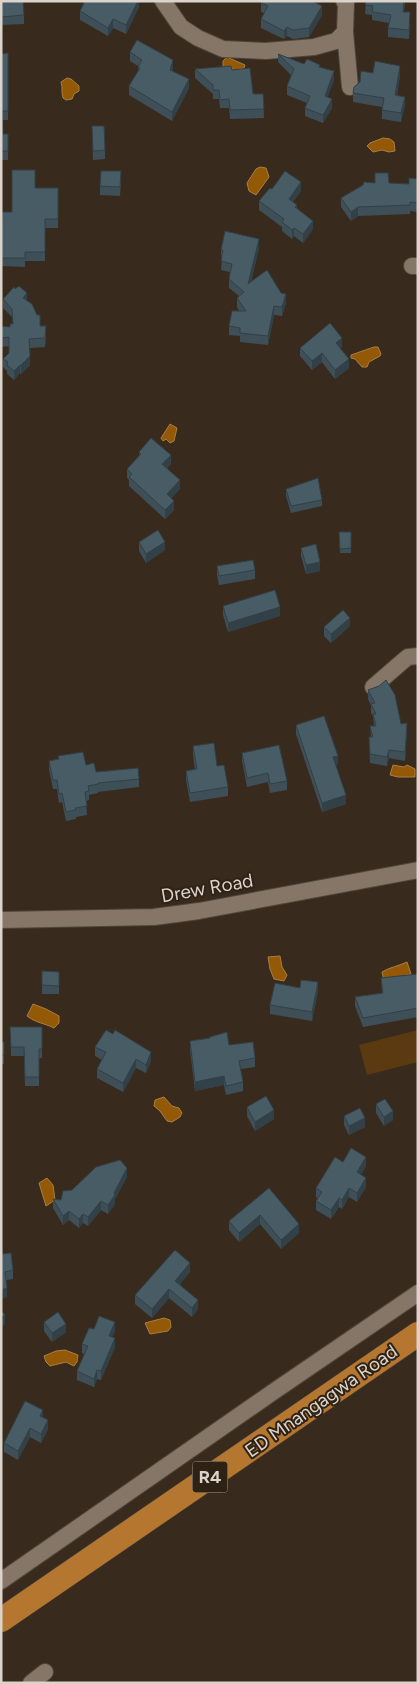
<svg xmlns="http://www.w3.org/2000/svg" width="419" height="1684" viewBox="0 0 419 1684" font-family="Figtree,sans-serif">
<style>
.green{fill:#5b3911}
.water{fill:#945906;stroke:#aa7e41}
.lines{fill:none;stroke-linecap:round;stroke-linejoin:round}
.minor-casing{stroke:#50463b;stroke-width:18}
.highway-casing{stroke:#50463b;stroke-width:25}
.minor{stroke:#857667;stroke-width:16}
.highway{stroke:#b5762f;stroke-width:24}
.wall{fill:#3e4f58}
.shaded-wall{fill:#324047}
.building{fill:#485c66;stroke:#324047}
.labels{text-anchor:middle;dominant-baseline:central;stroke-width:4;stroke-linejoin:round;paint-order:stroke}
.shield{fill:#2e2215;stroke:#a89e94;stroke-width:1}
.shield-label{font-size:18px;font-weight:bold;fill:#dcd3cb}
.street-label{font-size:19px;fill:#dcd3cb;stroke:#2e2215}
</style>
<rect width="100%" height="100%" fill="#382b1e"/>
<path class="green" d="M418,1030V1062L367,1075L359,1045Z"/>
<path class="water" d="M227,57L245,65L244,68L234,71L232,68L223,67V61Z
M67,78L71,79L79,86V91L74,94L72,99L66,100L63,98C61,92 63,88 61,82Z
M383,138L390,139L394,142L395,151L389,152L382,150L373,152L367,146L370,143Z
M260,167L266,168L269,177L256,195L249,191L247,183L256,169Z
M374,347H378L381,354L380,356L369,362L367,367H362L355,359L351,358V355Z
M170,424L177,428L174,441L170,443L166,439L163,441L161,438Z
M393,765L404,767L407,765L415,769V777H398L390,775Z
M280,956L282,967L287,975L284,981L274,979L270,969L268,957Z
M407,962L411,974L384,981L382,972C390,967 399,966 407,962Z
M33,1004L46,1009L59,1016V1023L54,1028C44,1023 36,1023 27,1016Z
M164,1097L172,1106L179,1108L182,1113L180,1117L172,1122L167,1121L160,1111L154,1106L155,1100Z
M47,1178L53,1185L55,1200L46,1206L39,1183Z
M164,1318L170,1320L171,1327L168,1331L150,1334L145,1323Z
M65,1350L78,1355L77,1362L74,1366L66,1362L50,1366L46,1362L44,1356L56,1351Z"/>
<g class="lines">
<defs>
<path id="minor" d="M163,1L181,27L198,38L223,49L266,51L314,47L336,41L345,32L346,4L344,1
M345,32L350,87
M412,266H418
M373,687L403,661L408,657L418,656
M1,920L154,917L199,911L418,870
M1,1581L273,1392L418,1293
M31,1683L45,1672"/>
<path id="highway" d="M1,1620L418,1334"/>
</defs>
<use href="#minor" class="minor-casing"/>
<use href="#highway" class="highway-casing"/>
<use href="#minor" class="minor"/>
<use href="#highway" class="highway"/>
</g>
<path class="wall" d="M1,1L24,15V24L1,25Z
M83,1H139V7L126,34L113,28L108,36L80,20V11L83,5Z
M366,1H405L404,12L410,21L409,39L388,37V28L389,23L372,20V15L365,14Z
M261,3L322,15L309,37L293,39L287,36L284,39L261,28V19L264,13L261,12Z
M130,52L173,69L172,71L189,88L172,121L129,95V86L138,71V66L130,61Z
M8,53V120H2L3,134H8V160H1V54Z
M278,54L304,64L320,67L334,80L327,97L332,108L323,123L305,116V108L307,103L287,95V86L292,76L278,62Z
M195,69L232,70L253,94H263L264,118L230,119L229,108H220L219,99H213V94L195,78Z
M373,73L400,75L397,96L405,105L401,122L382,119V107L353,102V93Z
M92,126L105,150V159L93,160Z
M375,173L389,183L409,184L418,179V212L410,211V214L358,216L351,221L341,207V198L375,183Z
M121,180L120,196L100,195V186Z
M35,188H58V228H45V261H25V267L1,266V222L12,212Z
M272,189L301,191L293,202L313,229L303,243L294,236L292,239L282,231V227L259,210V201Z
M259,248L251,282L286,303L282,316L274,315L268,345L240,342V336L229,335V326L239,311L237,307V298L239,296L229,288V279L230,272L221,270L222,259H221V250Z
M15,289L27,300L40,326L46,335L45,347L30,348V365L21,374L20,373L14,380L7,374V371L3,367V359L9,353V346L1,347V326L10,327L13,324L12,317L3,308V299Z
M342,347L340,348L349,368L335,379L322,362L312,370L300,356V348Z
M139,452L171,464L167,468L180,489L171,498L174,510L165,519L129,486V480L127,478V469L139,456Z
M286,489L322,500V506L291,513L286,496Z
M339,532H351V553H340Z
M139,542L165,550L146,563L139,551Z
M301,548L320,571L306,574L301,556Z
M217,566L255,570V579L219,585L217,575Z
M223,606L280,616L228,632L223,615Z
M350,626L331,643L324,636V627Z
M368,690L401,724L407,732L405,761L389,758L387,766L370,763L369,737H371L370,726H374L373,716L371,713V706L368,699Z
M296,725L338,765H336L346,804L322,812L296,734Z
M193,746L217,766L228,787V796L190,802L186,780V771L195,770L193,755Z
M242,753L287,781V790L270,793L268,782L247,787L242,761Z
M58,756L86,765L96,772L139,779V787L98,792V793L89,795V800L86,801L87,815L76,817V819L66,821L62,802L59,803L57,789H53L49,770V761L58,759Z
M42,971L59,972V994H42Z
M418,974V1017L363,1027L355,1006V997L382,993L381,978Z
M300,988L318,991L312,1021L270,1014V1005Z
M10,1027H42V1058H39V1086H25L24,1056H11Z
M190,1041L229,1045L255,1058V1067L241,1069L243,1082V1091L226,1095L224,1085L195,1091L190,1050Z
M1,1042H4V1064H1Z
M95,1047L151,1061L146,1073L136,1068L123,1092L97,1078V1069L102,1060L95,1056Z
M376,1104L393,1120L384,1126L376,1113Z
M247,1107L274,1119L255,1131L247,1116Z
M344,1116L365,1127L349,1135L344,1125Z
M343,1162L366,1166L361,1175L366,1187L357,1202L349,1197L342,1209L339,1207L331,1219L316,1210V1201L318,1199L316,1197V1188Z
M127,1177L115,1199V1204L108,1214L101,1210L88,1226L83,1223L79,1228L69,1220L63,1225L53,1208V1199L61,1200L72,1190Z
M269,1188L299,1233L281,1249L260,1224L239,1242L229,1230V1221Z
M1,1254L13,1270V1279L6,1280L7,1297L1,1299Z
M190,1272L180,1284L198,1309L192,1317L169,1298L152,1318L135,1304V1295Z
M44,1322L66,1332L52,1342L44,1331Z
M94,1329L115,1331L112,1337L115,1347L101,1380L97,1379L94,1387L77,1380V1371L84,1354L82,1353V1344Z
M43,1418L48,1429L41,1443L30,1437L18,1460L4,1452V1443Z"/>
<path class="shaded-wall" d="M138,1H139V7L126,34V25Z
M322,6V15L309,37V28Z
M113,19V28L108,36V28Z
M287,27V36L284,39V31Z
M173,60V69L170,78V70Z
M400,66V75L395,104V95Z
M334,71V80L325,105V96Z
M189,79V88L172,121V112Z
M405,97V105L401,122V113Z
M332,99V108L323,123V115Z
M301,182V191L289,207V199Z
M358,207V216L351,221V212Z
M313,221V229L303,243V234Z
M294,228V236L292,239V230Z
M259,239V248L248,293V284Z
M27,293V302L23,298Z
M286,294V303L282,316V307Z
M274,306V315L268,345V336Z
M342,338V347L336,352V343Z
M322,353V362L312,370V361Z
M30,356V365L21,374V365Z
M349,359V368L335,379V370Z
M20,365V373L14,380V371Z
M171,455V464L162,473V464Z
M180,480V489L167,503V494Z
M174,501V510L165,519V510Z
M165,542V550L146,563V554Z
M320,562V571L306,574V565Z
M280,607V616L228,632V623Z
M350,618V626L331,643V634Z
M389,750V758L387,766V757Z
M338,756V765L333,766V757Z
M346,795V804L322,812V803Z
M318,982V991L312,1021V1012Z
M151,1052V1061L146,1073V1065Z
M136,1059V1068L123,1092V1083Z
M224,1076V1085L195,1091V1082Z
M274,1110V1119L255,1131V1122Z
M393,1111V1120L384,1126V1117Z
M365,1118V1127L349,1135V1126Z
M366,1157V1166L357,1181V1172Z
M127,1168V1177L115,1199V1204L108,1214V1205Z
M366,1178V1187L357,1202V1193Z
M349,1188V1197L342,1209V1200Z
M339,1198V1207L331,1219V1210Z
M101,1201V1210L88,1226V1217Z
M69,1211V1220L63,1225V1216Z
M83,1214V1223L79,1228V1219Z
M260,1215V1224L239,1242V1233Z
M299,1224V1233L281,1249V1240Z
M190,1263V1272L175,1290V1281Z
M7,1288V1297L1,1299V1290Z
M169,1289V1298L152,1318V1309Z
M198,1300V1309L192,1317V1308Z
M5,1315V1324L1,1327V1318Z
M115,1322V1331L109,1345V1336Z
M66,1324V1332L52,1342V1333Z
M115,1338V1347L101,1380V1371Z
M97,1370V1379L94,1387V1379Z
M43,1410V1419L40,1416Z
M48,1420V1429L41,1443V1434Z
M30,1428V1437L18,1460V1451Z"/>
<path class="building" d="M1,1H23L24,15L1,17Z
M85,1H138L126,25L113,19L108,28L80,11Z
M262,1H312L322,6L309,28L293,30L287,27L284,31L261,19L268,6L261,3Z
M366,1H404L403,12H410L409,30L388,28L391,15L372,12L373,6L365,5Z
M137,40L173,60L170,70L189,79L172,112L129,86L140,68L138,67L142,60L130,52Z
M8,53V111H2L3,134H8V151H1V54Z
M278,54L304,64L307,59L320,65L319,67L334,71L325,96L332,99L323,115L305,108L310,96L287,86L294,69Z
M375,61L400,66L395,95L405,97L401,113L382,110L384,98L353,93L354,87L360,82L361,71L373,73Z
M231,66L232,70L250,68L253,94H263L264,109L230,110L229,99L220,100L219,90H213V85L195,69Z
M92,126H104L105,150L93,151Z
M12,170H35V188H58V219H45V252H25V258H1V222H2V212H12Z
M101,171H121L120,187L100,186Z
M285,171L301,182L289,199L297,205L295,207L313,221L303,234L294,228L292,230L282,222L284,219L259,201L270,188L272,189Z
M375,173H388L389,183L409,184V178L418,179V203L410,202V205L358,207L351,212L341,198L363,185L364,182L375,183Z
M225,231L259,239L248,284L267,270L281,293L286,294L282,307L274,306L268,336L240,333V328L229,326L232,311H246L237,298L244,292L229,279L232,264L221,261L223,250H221Z
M19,286L27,293L23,298L32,304L37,315H40V326H46L45,338L29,339L30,356L21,365H20L14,371L7,365L8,362L3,359L9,353V337L1,338V326L10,327V324H13L12,309L3,299L14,287L15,289Z
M330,323L342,338L336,343L349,359L335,370L322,353L312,361L300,348Z
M151,438L171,455L162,464L180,480L167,494L174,501L165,510L129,477L132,474L127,469L141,454L139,452Z
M318,478L322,500L291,506L286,489Z
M158,530L165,542L146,554L139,542Z
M339,532H351V548L340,549Z
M316,544L320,562L306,565L301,548Z
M253,560L255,570L219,576L217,566Z
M275,590L280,607L228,623L223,606Z
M343,610L350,618L331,634L324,627Z
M386,680L395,695L401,724L407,723L405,752L389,750L387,757L370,754L369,737H373L370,726H376L373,714H376L371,704L375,703L368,690L379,686Z
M324,716L338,756L333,757L346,795L322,803L296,725Z
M214,743L217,766L224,765L228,787L190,793L186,771L197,769L193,746Z
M279,745L287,781L270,784L268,773L247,778L242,753Z
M83,752L86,765L94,763L96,772L138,768L139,779L98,783V784L88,786L89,791L85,792L87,806L75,808L76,810L66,812L62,793L59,794L57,780H53L49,761L59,759L58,756Z
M42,971L59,972V986L42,985Z
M418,974V1008L363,1018L355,997L383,993L381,978Z
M301,980L318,982L312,1012L270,1005L275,983L300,988Z
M10,1027H42V1049H39V1077H25L24,1047H11Z
M106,1030L113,1034L115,1030L151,1052L146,1065L136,1059L123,1083L97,1069L106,1052L95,1047Z
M227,1032L229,1045L253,1042L255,1058L239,1061L243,1082L226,1086L224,1076L195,1082L190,1041L210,1038V1037Z
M1,1042H4V1055H1Z
M266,1096L274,1110L255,1122L247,1107Z
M385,1099L393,1111L384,1117L376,1104Z
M360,1108L365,1118L349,1126L344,1116Z
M351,1148L366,1157L357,1172L366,1178L357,1193L349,1188L342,1200L339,1198L331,1210L316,1201L322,1192L316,1188L335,1157L343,1162Z
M120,1160L127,1168L114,1193L115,1195L108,1205L101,1201L88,1217L83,1214L79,1219L69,1211L63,1216L53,1199L61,1200L63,1191L72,1190L96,1167Z
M269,1188L299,1224L281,1240L260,1215L239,1233L229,1221Z
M175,1250L190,1263L175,1281L198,1300L192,1308L169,1289L152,1309L135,1295Z
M11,1253L13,1270L5,1272L7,1288L1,1290V1254Z
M1,1310L5,1315L1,1318Z
M58,1312L66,1324L52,1333L44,1322Z
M99,1316L115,1322L109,1336L115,1338L101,1371L97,1370L94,1379L77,1371L88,1346L82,1344L89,1328L94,1329Z
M25,1401L43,1410L40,1416L48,1420L41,1434L30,1428L18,1451L4,1443Z"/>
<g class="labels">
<rect class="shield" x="192.5" y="1461.5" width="35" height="31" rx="4"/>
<g class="shield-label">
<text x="210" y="1477">R4</text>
</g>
<g class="street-label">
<text transform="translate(207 888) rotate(-10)">Drew Road</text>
<text transform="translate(321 1401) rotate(-35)">ED Mnangagwa Road</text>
</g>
</g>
<rect width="419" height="1684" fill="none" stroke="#dcd3cb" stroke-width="5"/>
</svg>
